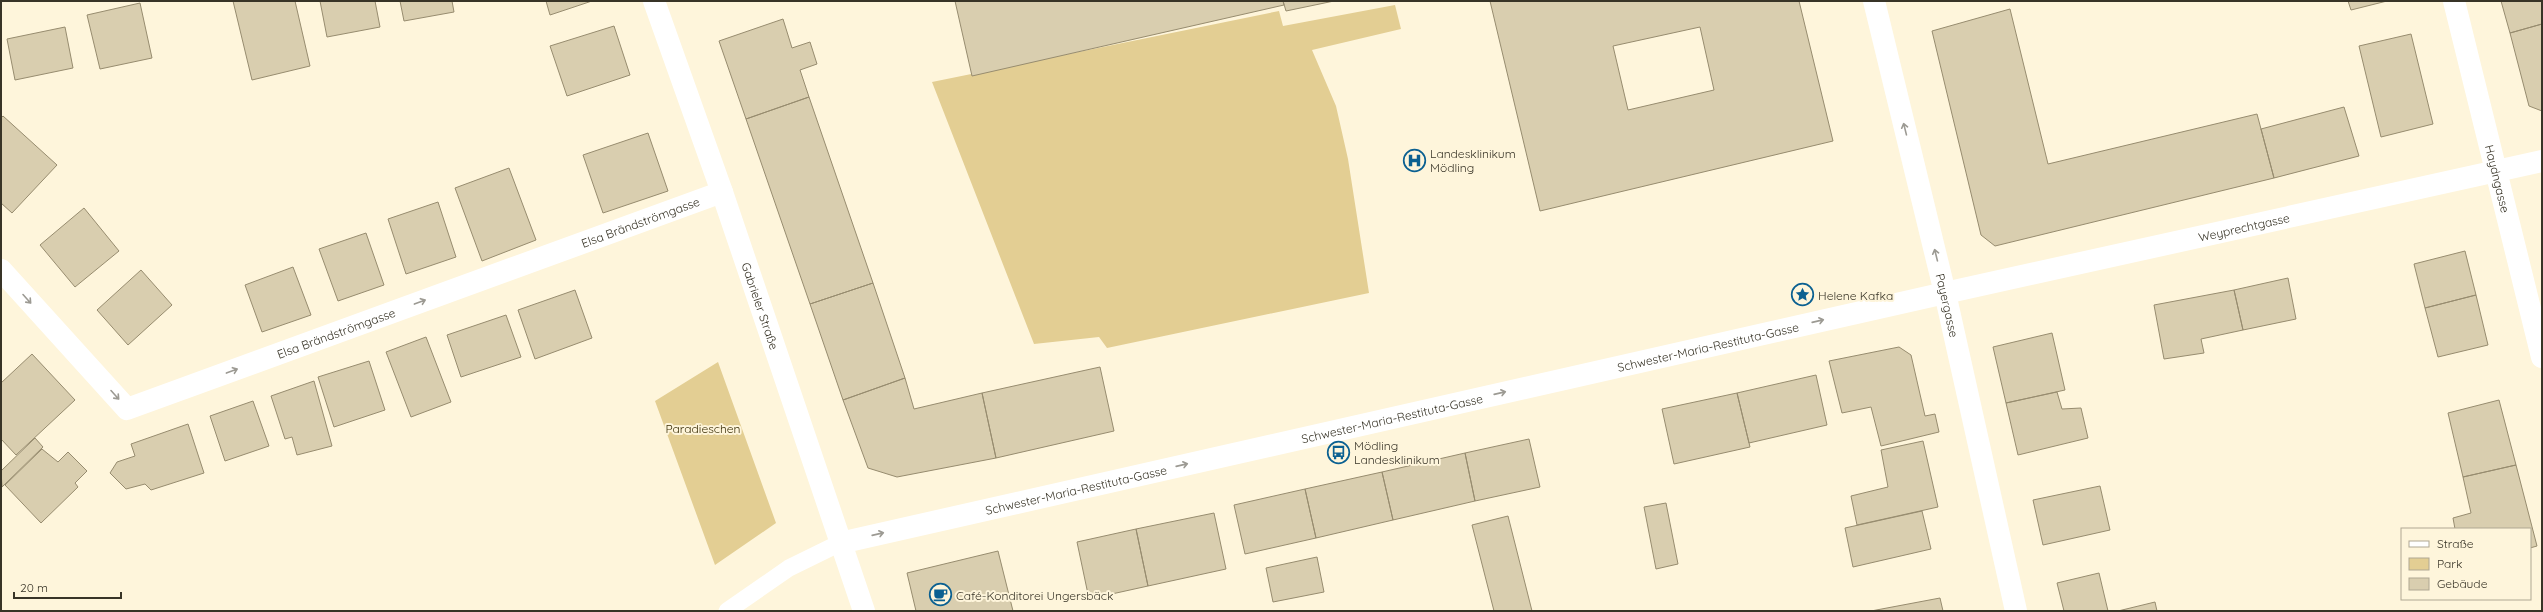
<svg xmlns="http://www.w3.org/2000/svg" width="2543" height="612" viewBox="0 0 2543 612" font-family="Quicksand,sans-serif">
<style>
.green{fill:#e3ce93}
.building{fill:#d9ceaf;stroke:#978c6f;fill-rule:evenodd}
.lines{fill:none;stroke-linecap:round;stroke-linejoin:round}
.lane{stroke:#fff;stroke-width:17}
.street{stroke:#fff;stroke-width:22}
.secondary{stroke:#fff;stroke-width:22}
.oneway{stroke:#9c9a93}
.labels{text-anchor:middle;dominant-baseline:central;stroke-width:4;stroke-linejoin:round;paint-order:stroke}
.poi-label{font-size:12px;fill:#383427;stroke:#fef5db;text-anchor:start}
.street-label{font-size:12px;fill:#383427;stroke:#fef5db}
.park-label{font-size:12px;fill:#382c05;stroke:#fef5db}
</style>
<rect width="100%" height="100%" fill="#fef5db"/>
<path class="green" d="M1395,5L1401,29L1312,50L1336,106L1348,159L1369,293L1107,348L1099,337L1034,344L932,82L1279,11L1283,26Z
M718,362L776,523L715,565L655,401Z"/>
<path class="building" d="M233,1H295L310,66L252,80Z
M320,1H375L380,27L327,37Z
M400,1H452L454,12L404,21Z
M546,1H592L550,15Z
M955,1H1283L1284,5L972,76Z
M1283,1H1334L1286,11Z
M1490,1H1799L1833,141L1540,211ZM1700,27L1714,90L1628,110L1613,46Z
M2348,1H2387L2351,10Z
M2501,1H2542V24L2510,33Z
M140,3L152,58L100,69L87,15Z
M2010,9L2048,164L2257,114L2274,178L1995,246L1981,235L1932,31Z
M783,19L792,48L810,42L817,64L800,70L809,97L746,119L719,41Z
M2542,24V111L2529,106L2510,33Z
M614,26L630,75L567,96L550,46Z
M65,27L73,68L15,80L7,39Z
M2411,34L2433,124L2381,137L2359,46Z
M809,97L873,283L810,304L746,119Z
M2344,107L2359,156L2274,178L2261,129Z
M3,116L57,165L12,213L1,203V118Z
M648,133L668,191L603,213L583,155Z
M509,168L536,240L482,261L455,188Z
M438,202L456,257L406,274L388,219Z
M84,208L119,251L75,287L40,245Z
M366,233L384,285L338,301L319,249Z
M2465,251L2476,295L2425,308L2414,264Z
M293,267L311,315L262,332L245,285Z
M141,270L172,305L128,345L97,310Z
M2288,278L2296,319L2243,330L2234,290Z
M873,283L905,378L843,400L810,304Z
M575,290L592,338L535,359L518,310Z
M2234,290L2243,330L2201,339L2204,353L2164,359L2154,305Z
M2476,295L2488,345L2438,357L2425,308Z
M506,315L521,357L461,377L447,335Z
M2052,333L2065,390L2006,403L1993,347Z
M426,337L451,402L411,417L386,352Z
M1899,347L1911,355L1925,416L1935,414L1939,432L1881,446L1871,407L1842,413L1829,361Z
M32,354L75,400L16,455L1,439V383Z
M369,361L385,410L334,427L318,377Z
M1100,367L1114,431L996,458L982,393Z
M1816,375L1827,425L1749,443L1737,393Z
M905,378L914,409L982,393L996,458L897,477L868,468L843,400Z
M314,381L332,446L297,455L292,437L285,439L271,396Z
M2057,392L2062,409L2081,408L2088,438L2018,455L2006,403Z
M1737,393L1750,447L1674,464L1662,409Z
M2499,400L2516,465L2463,477L2448,413Z
M253,401L269,446L225,461L210,416Z
M188,424L204,473L151,490L145,484L126,489L110,473L117,462L135,456L131,444Z
M35,438L43,447L2,487L1,471Z
M1529,439L1540,487L1475,501L1465,453Z
M1923,441L1938,507L1857,525L1851,496L1888,487L1881,450Z
M42,449L58,462L68,452L87,471L75,483L78,487L41,523L5,485Z
M1465,453L1475,501L1393,520L1382,472Z
M2516,465L2537,546L2530,548V529H2455L2453,518L2471,513L2463,477Z
M1382,472L1393,520L1316,538L1305,489Z
M2100,486L2110,530L2043,545L2033,500Z
M1305,489L1316,538L1245,554L1234,505Z
M1666,503L1678,564L1656,569L1644,507Z
M1922,511L1931,549L1853,567L1845,528Z
M1214,513L1226,569L1148,586L1136,529Z
M1508,516L1532,611H1494L1472,525Z
M1136,529L1148,586L1089,599L1077,542Z
M998,551L1013,611H916L907,573Z
M1317,557L1324,592L1273,602L1266,568Z
M2099,573L2108,611H2064L2057,583Z
M1940,598L1943,611H1871Z
M2155,602L2157,611H2118Z"/>
<g class="lines">
<path class="lane" d="M727,611L789,568L840,543"/>
<g class="street">
<path id="s1" d="M1874,1L1945,293L2016,611"/>
<path id="s2" d="M2454,1L2542,357"/>
<path id="s3" d="M1,270L127,409L722,192"/>
<path id="s4" d="M840,543L1945,293L2542,161"/>
</g>
<path class="secondary" id="s5" d="M654,1L722,192L864,611"/>
</g>
<defs><path id="oneway-shaft" d="M-6 0H5M1.5-3L5.5 0L1.5 3" fill="none" stroke-width="1.6" stroke-linecap="round" stroke-linejoin="round"/></defs>
<g class="oneway">
<use href="#oneway-shaft" transform="translate(1905 129) rotate(-104)"/>
<use href="#oneway-shaft" transform="translate(1936 255) rotate(-104)"/>
<use href="#oneway-shaft" transform="translate(27 299) rotate(48)"/>
<use href="#oneway-shaft" transform="translate(420 302) rotate(-20)"/>
<use href="#oneway-shaft" transform="translate(1818 321) rotate(-13)"/>
<use href="#oneway-shaft" transform="translate(232 371) rotate(-20)"/>
<use href="#oneway-shaft" transform="translate(1500 393) rotate(-13)"/>
<use href="#oneway-shaft" transform="translate(115 395) rotate(48)"/>
<use href="#oneway-shaft" transform="translate(1182 465) rotate(-13)"/>
<use href="#oneway-shaft" transform="translate(878 534) rotate(-13)"/>
</g>
<defs>
<symbol id="hospital-ring" viewBox="-11 -11 22 22"><circle r="9.5" fill="#fef5db" stroke="#0b6091" stroke-width="1.5"/><path d="M-5-5h3v3.5h4V-5h3V5h-3V1.5h-4V5h-3Z" fill="#0b6091"/></symbol>
<symbol id="sight-ring" viewBox="-11 -11 22 22"><circle r="9.5" fill="#fef5db" stroke="#0b6091" stroke-width="1.5"/><path d="M0-6L1.8-2.2L6-1.7L2.9 1.2L3.7 5.4L0 3.3L-3.7 5.4L-2.9 1.2L-6-1.7L-1.8-2.2Z" fill="#0b6091"/></symbol>
<symbol id="bus-ring" viewBox="-11 -11 22 22"><circle r="9.5" fill="#fef5db" stroke="#0b6091" stroke-width="1.5"/><path d="M-5-6H5V4H4V6H2V4H-2V6H-4V4H-5ZM-3.5-4V0h7V-4ZM-3.5 1.2v1.5H-2V1.2ZM2 1.2v1.5H3.5V1.2Z" fill="#0b6091"/></symbol>
<symbol id="cafe-ring" viewBox="-11 -11 22 22"><circle r="9.5" fill="#fef5db" stroke="#0b6091" stroke-width="1.5"/><path d="M-5.5-4.5H6V0H3Q3 3.5 0 3.5H-2.5Q-5.5 3.5-5.5 0ZM3-3.2v2h1.7v-2ZM-6 4.5H4V6H-6Z" fill="#0b6091"/></symbol>
</defs>
<g fill-rule="evenodd">
<use href="#hospital-ring" x="1402" y="148" width="25" height="25"/>
<use href="#sight-ring" x="1790" y="282" width="25" height="25"/>
<use href="#bus-ring" x="1326" y="440" width="25" height="25"/>
<use href="#cafe-ring" x="928" y="582" width="25" height="25"/>
</g>
<g class="labels">
<g class="poi-label">
<text x="1430" y="153">Landesklinikum<tspan x="1430" dy="14">Mödling</tspan></text>
<text x="1818" y="295">Helene Kafka</text>
<text x="1354" y="445">Mödling<tspan x="1354" dy="14">Landesklinikum</tspan></text>
<text x="956" y="595">Café-Konditorei Ungersbäck</text>
</g>
<g class="street-label">
<text stroke="none"><textPath href="#s2" startOffset="183">Haydngasse</textPath></text>
<text stroke="none"><textPath href="#s3" startOffset="734">Elsa Brändströmgasse</textPath></text>
<text stroke="none"><textPath href="#s4" startOffset="1439">Weyprechtgasse</textPath></text>
<text stroke="none"><textPath href="#s1" startOffset="313">Payergasse</textPath></text>
<text stroke="none"><textPath href="#s5" startOffset="323">Gabrieler Straße</textPath></text>
<text stroke="none"><textPath href="#s3" startOffset="410">Elsa Brändströmgasse</textPath></text>
<text stroke="none"><textPath href="#s4" startOffset="890">Schwester-Maria-Restituta-Gasse</textPath></text>
<text stroke="none"><textPath href="#s4" startOffset="566">Schwester-Maria-Restituta-Gasse</textPath></text>
<text stroke="none"><textPath href="#s4" startOffset="242">Schwester-Maria-Restituta-Gasse</textPath></text>
</g>
<g class="park-label">
<text x="703" y="428">Paradieschen</text>
</g>
</g>
<rect width="2543" height="612" fill="none" stroke="#383427" stroke-width="4"/>
<rect x="2401" y="528" width="130" height="72" fill="#fef5db" stroke="#afa893"/>
<rect x="2409" y="541" width="20" height="6" fill="#ffffff" stroke="#afa893"/>
<text x="2437" y="548" font-size="12" fill="#383427">Straße</text>
<rect x="2409" y="558" width="20" height="12" fill="#e3ce93" stroke="#afa893"/>
<text x="2437" y="568" font-size="12" fill="#383427">Park</text>
<rect x="2409" y="578" width="20" height="12" fill="#d9ceaf" stroke="#afa893"/>
<text x="2437" y="588" font-size="12" fill="#383427">Gebäude</text>
<path d="M14 592v6h107v-6" fill="none" stroke="#383427" stroke-width="2"/>
<text x="20" y="592" font-size="12" fill="#383427" stroke="#fef5db" stroke-width="3" paint-order="stroke">20 m</text>
</svg>
